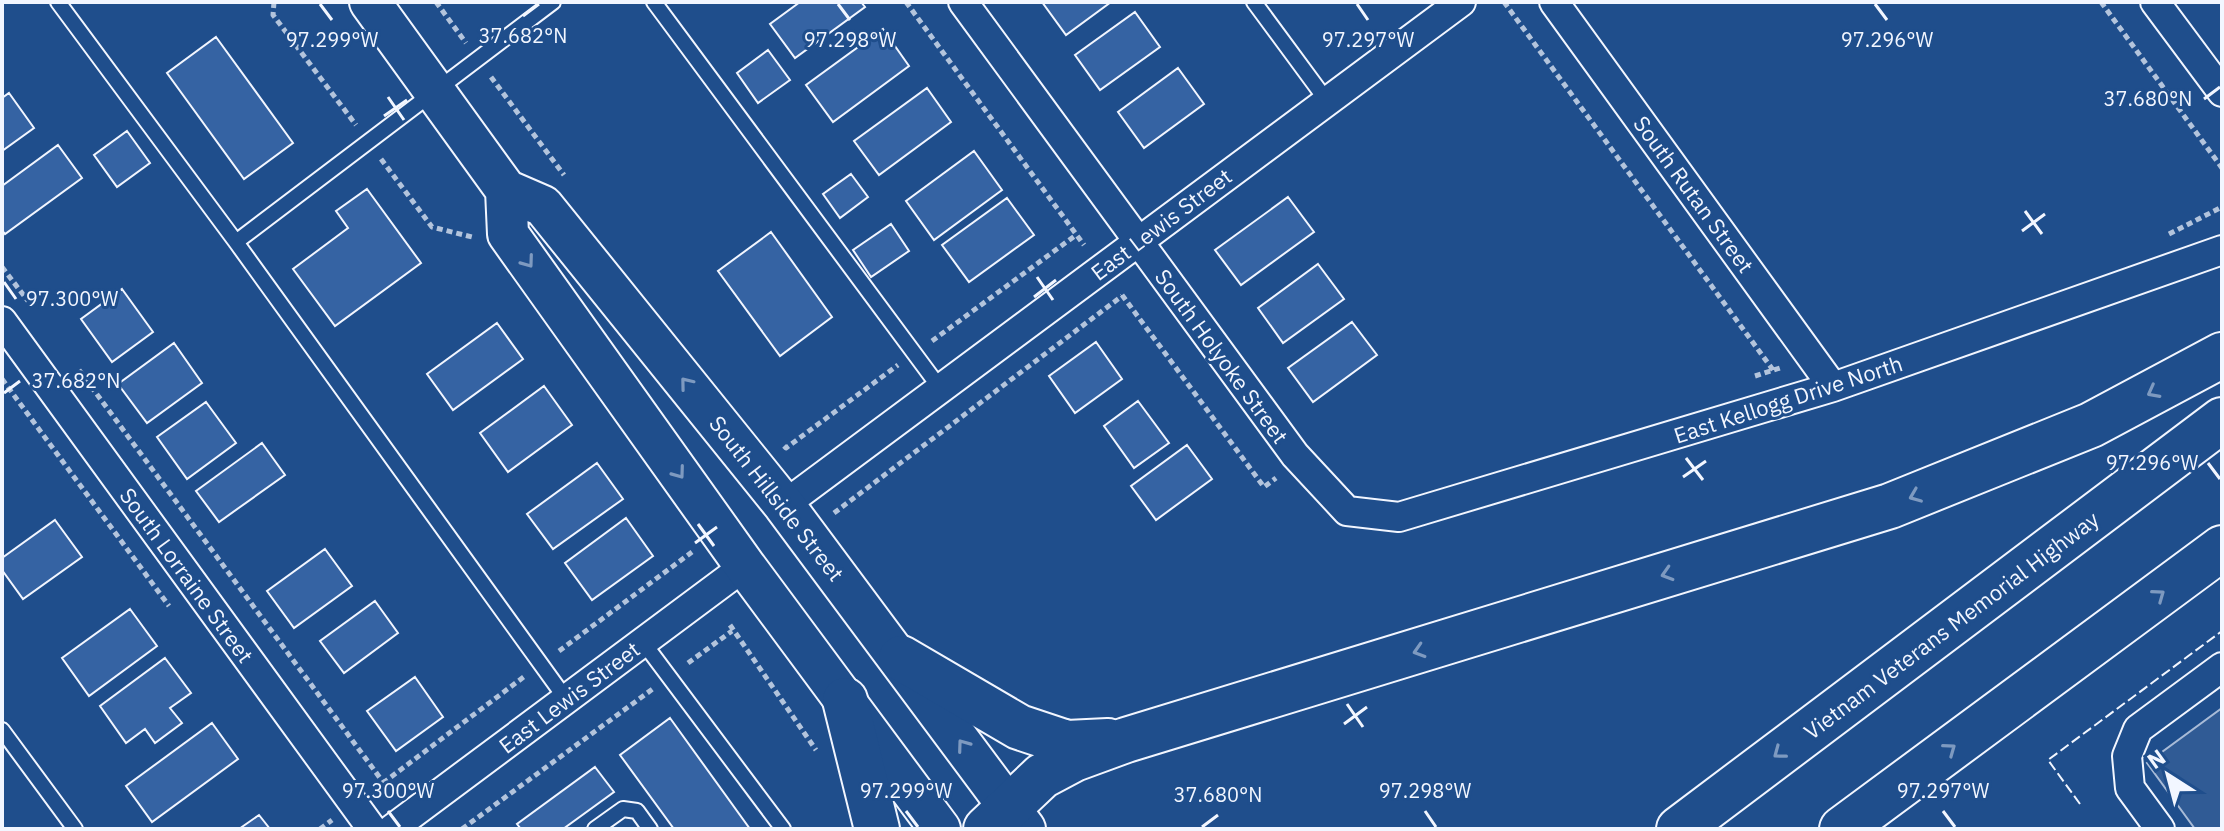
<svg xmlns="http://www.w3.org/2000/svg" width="2224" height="831" viewBox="0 0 2224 831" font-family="'IBM Plex Sans',sans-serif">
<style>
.built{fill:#305b95;stroke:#a8bbd7;stroke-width:2}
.building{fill:#3563a3;stroke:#f2f6ff;stroke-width:2}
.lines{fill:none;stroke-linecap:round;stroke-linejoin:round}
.service-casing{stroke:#f2f6ff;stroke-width:18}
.minor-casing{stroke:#f2f6ff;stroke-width:32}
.secondary-casing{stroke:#f2f6ff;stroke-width:44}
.motorway-casing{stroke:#f2f6ff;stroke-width:48}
.path{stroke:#b3c4dc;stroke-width:5;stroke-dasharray:6 4;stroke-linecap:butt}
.service{stroke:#1f4e8c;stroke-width:14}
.minor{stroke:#1f4e8c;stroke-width:28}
.secondary{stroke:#1f4e8c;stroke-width:40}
.motorway{stroke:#1f4e8c;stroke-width:44}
.fence{stroke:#f2f6ff;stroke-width:2;stroke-dasharray:10 4;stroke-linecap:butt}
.oneway{stroke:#7e9ac0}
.ticks{fill:none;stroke:#f2f6ff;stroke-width:3}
.labels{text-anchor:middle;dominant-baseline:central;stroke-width:6;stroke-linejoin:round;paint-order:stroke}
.street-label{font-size:22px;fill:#f2f6ff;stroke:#1f4e8c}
.ticks-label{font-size:20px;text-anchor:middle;fill:#f2f6ff;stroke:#1f4e8c;stroke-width:6;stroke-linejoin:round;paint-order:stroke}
</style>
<rect width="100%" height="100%" fill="#1f4e8c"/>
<path class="built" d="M2222,708V829H2195L2147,763Z"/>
<path class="building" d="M800,2H861L865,7L795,58L770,24Z
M1042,2H1111L1066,35Z
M1135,12L1160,47L1100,90L1075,55Z
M883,29L909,66L833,122L806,85Z
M216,37L293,143L244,179L167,73Z
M768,50L790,80L758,103L737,73Z
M1178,68L1204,104L1144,148L1118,112Z
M927,88L951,122L879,175L854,141Z
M9,93L34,128L2,151V98Z
M127,131L150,163L117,187L94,155Z
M58,145L82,178L5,234L2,230V186Z
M974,151L1002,190L934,240L906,201Z
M851,174L868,197L840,218L823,194Z
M367,189L421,263L335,326L293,269L348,228L336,211Z
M1288,197L1314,232L1241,285L1215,250Z
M1007,198L1034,235L969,282L942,245Z
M891,224L909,251L871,277L853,250Z
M771,232L832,317L780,356L718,271Z
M1318,264L1344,299L1283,343L1258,308Z
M122,289L153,332L112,362L81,319Z
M1352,322L1377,355L1313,402L1288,368Z
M497,323L523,359L453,410L427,374Z
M1096,342L1122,379L1075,413L1049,376Z
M174,343L202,383L147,423L118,384Z
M544,386L572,425L508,472L480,433Z
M1138,401L1169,443L1134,468L1104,426Z
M206,402L236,443L187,479L157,437Z
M262,443L285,475L219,522L196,491Z
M1187,445L1212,479L1156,520L1131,486Z
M597,463L623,499L553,549L527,514Z
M626,518L653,556L592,600L565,563Z
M55,520L82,557L23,599L2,570V558Z
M325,549L352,586L294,628L267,591Z
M375,601L398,633L344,673L320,641Z
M130,609L157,646L89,696L62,658Z
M165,658L191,693L170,708L182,723L155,743L145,729L126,743L100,706Z
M415,677L443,717L396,751L367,711Z
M670,718L750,829H674L620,755Z
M212,723L238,759L152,822L126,786Z
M595,767L614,792L563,829H521L517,824Z
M259,815L270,829H239Z"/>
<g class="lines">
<defs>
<path id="service" d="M58,2L236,242L566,699
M654,2L940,388
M1254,2L1327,101
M236,242L553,2
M643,642L783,829
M2,730L75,829
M595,829L623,809L637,811L650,829"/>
<path id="minor" d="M963,2L1295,455L1347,511L1399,517L1833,387L2222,250
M1554,2L1833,387
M2155,2L2222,92
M2,321L372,829
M784,505L1461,2
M392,829L745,566
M2160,829L2130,788L2127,756L2138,729L2222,667"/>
<path id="secondary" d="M370,2L506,190L543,206L784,505L1025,829
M506,190L508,234L745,566L940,829"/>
<path id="motorway" d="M901,658L1019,727L1067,743L1108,741
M845,700L877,829
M986,829L1042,776L1074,759L1126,740L1890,506L2091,425L2222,355
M1679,829L2222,420
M1842,829L2222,548"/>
</defs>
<use href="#service" class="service-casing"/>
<use href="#minor" class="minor-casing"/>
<use href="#secondary" class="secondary-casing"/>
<use href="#motorway" class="motorway-casing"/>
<path class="path" d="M274,2L273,15L356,125
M436,2L466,43
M906,2L1084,245
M1504,2L1773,370
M2101,2L2222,168
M491,77L564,175
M381,159L432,227L472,237
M2169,234L2222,207
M2,267L28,301
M1122,295L1264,487L1276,478
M932,341L1076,235
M79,370L383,782
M1755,376L1783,367
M2,379L169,606
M784,446L786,448L898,365
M834,513L1122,296
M730,625L816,750
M559,651L692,552
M688,663L732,631
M383,783L525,676
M320,829L332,820
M462,829L654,688"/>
<use href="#service" class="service"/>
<use href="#minor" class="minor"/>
<use href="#secondary" class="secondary"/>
<use href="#motorway" class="motorway"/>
<path class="fence" d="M2080,804L2048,760L2222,631"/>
</g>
<defs><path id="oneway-chevron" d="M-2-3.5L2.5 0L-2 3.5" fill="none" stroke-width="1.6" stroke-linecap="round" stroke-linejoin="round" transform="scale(2)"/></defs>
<g class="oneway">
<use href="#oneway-chevron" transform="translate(528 262) rotate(54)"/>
<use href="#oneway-chevron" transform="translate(686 383) rotate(-129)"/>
<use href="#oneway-chevron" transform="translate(2153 392) rotate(152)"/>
<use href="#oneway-chevron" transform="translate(679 473) rotate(54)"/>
<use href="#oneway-chevron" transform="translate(1915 496) rotate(158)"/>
<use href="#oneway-chevron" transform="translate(1667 574) rotate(163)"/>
<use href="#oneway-chevron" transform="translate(2159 595) rotate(-36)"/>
<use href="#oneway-chevron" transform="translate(1419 651) rotate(163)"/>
<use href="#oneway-chevron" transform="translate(963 745) rotate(-126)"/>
<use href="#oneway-chevron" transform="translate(1950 749) rotate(-36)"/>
<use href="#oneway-chevron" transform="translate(1779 753) rotate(143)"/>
</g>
<path class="ticks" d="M320,4L332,20M838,4L850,20M1357,4L1368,20M1875,4L1887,20M523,16L539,4M388,97L404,120M2204,99L2220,87M384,116L407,100M2025,211L2042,234M2022,231L2045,214M1037,277L1053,300M4,282L16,299M1034,297L1056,280M4,393L20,381M1686,458L1703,480M2208,463L2220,479M1683,477L1706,461M698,524L714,546M695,543L717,527M1347,704L1363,727M1344,724L1367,707M388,811L400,827M906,811L918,827M1425,811L1436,827M1943,811L1955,827M1202,827L1218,815"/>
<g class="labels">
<g class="street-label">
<text transform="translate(1694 194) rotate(54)">South Rutan Street</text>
<text transform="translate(1161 224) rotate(-37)">East Lewis Street</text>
<text transform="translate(1222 356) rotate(54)">South Holyoke Street</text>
<text transform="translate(1788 399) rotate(-18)">East Kellogg Drive North</text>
<text transform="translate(777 498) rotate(52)">South Hillside Street</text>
<text transform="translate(187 575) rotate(54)">South Lorraine Street</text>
<text transform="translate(1951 625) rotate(-37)">Vietnam Veterans Memorial Highway</text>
<text transform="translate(569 697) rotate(-37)">East Lewis Street</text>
</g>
</g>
<g class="ticks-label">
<text x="523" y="43">37.682°N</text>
<text x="332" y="47">97.299°W</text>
<text x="850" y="47">97.298°W</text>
<text x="1368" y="47">97.297°W</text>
<text x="1887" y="47">97.296°W</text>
<text x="2148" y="106">37.680°N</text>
<text x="72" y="306">97.300°W</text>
<text x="76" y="388">37.682°N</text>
<text x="2152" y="470">97.296°W</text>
<text x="388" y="798">97.300°W</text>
<text x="906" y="798">97.299°W</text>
<text x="1425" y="798">97.298°W</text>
<text x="1943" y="798">97.297°W</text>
<text x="1218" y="802">37.680°N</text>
</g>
<rect width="2224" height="831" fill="none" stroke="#f2f6ff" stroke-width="8"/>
<g transform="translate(2168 775) rotate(324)" stroke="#1f4e8c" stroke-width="6" paint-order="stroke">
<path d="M0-6L14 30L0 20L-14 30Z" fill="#f2f6ff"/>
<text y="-12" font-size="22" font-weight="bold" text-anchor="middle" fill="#f2f6ff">N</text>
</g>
</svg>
